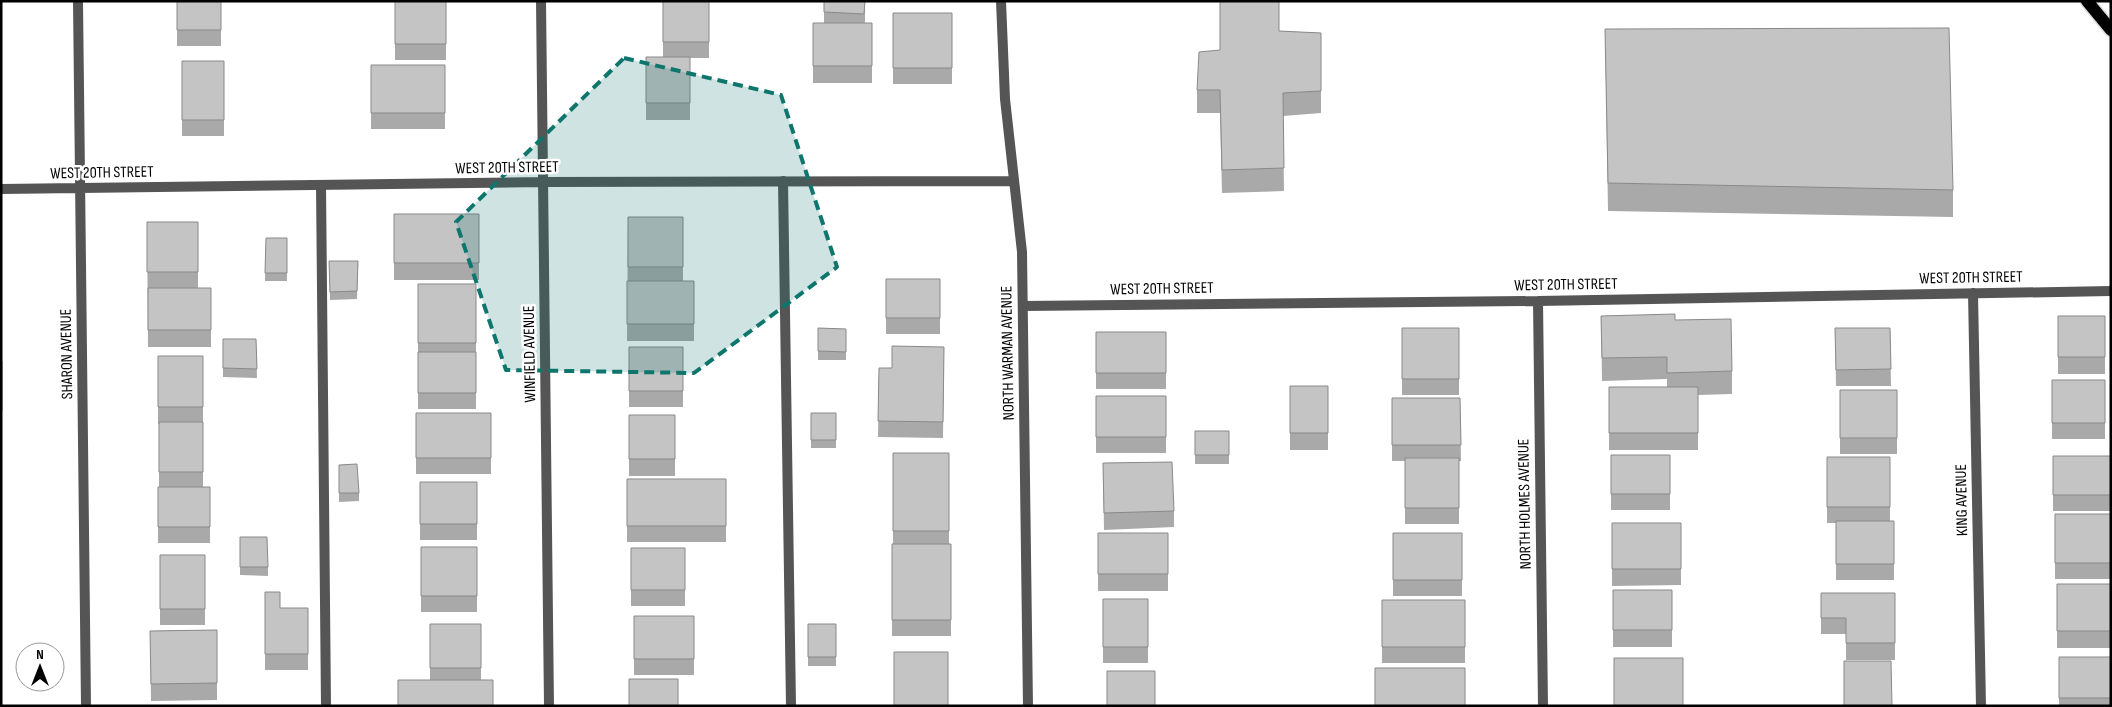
<svg xmlns="http://www.w3.org/2000/svg" width="2112" height="707" viewBox="0 0 2112 707" font-family="'Sofia Sans Condensed',sans-serif">
<style>
.lines{fill:none;stroke-linecap:round;stroke-linejoin:round}
.primary-casing{stroke:#dbdbdb;stroke-width:15}
.lane{stroke:#555;stroke-width:10}
.street{stroke:#555;stroke-width:10}
.primary{stroke:#000;stroke-width:12}
.wall{fill:#a9a9a9}
.building{fill:#c4c4c4;stroke:#898989}
.marked{fill:#0f766e;fill-opacity:0.2;stroke:#0f766e;stroke-width:4;stroke-dasharray:10 6;stroke-linejoin:round}
.labels{text-anchor:middle;dominant-baseline:central;stroke-width:5;stroke-linejoin:round;paint-order:stroke}
.street-label{font-size:16px;fill:#000;stroke:#fff}
</style>
<rect width="100%" height="100%" fill="#fff"/>
<g class="lines">
<defs>
<path id="primary" d="M2087,1L2111,30"/>
</defs>
<use href="#primary" class="primary-casing"/>
<path class="lane" d="M783,181L791,706
M321,185L326,706"/>
<path class="street" d="M78,1L86,706
M541,1L549,706
M1001,1L1005,99L1022,252L1028,706
M1,189L543,182L1013,181
M1973,293L1981,706
M1538,301L1543,706
M1023,306L1538,301L2111,291"/>
<use href="#primary" class="primary"/>
</g>
<path class="wall" d="M177,1H221V46H177Z
M395,1H446V60H395Z
M663,1H709V58H690V120H646V57H663Z
M824,1H865V23H872V83H813V23H824Z
M893,13H952V84H893Z
M1605,29L1953,190V217L1608,211Z
M1279,31L1321,33V113L1283,116L1284,191L1222,193L1220,113H1197V90L1220,50Z
M182,61H224V136H182Z
M371,65H445V129H371Z
M394,214H479V280H394Z
M628,217H683V281H694V341H627Z
M147,222H198V288H211V347H148Z
M266,238H287V281H265Z
M329,261H358L357,299L330,300Z
M886,279H940V334H886Z
M418,284H476V409H418Z
M1601,316L1675,320L1732,371V394L1698,395V450H1609V387H1667V379L1602,381Z
M2058,316H2105V374H2058Z
M818,328L846,329V360H818Z
M1402,328H1459V395H1402Z
M1835,328H1890L1891,386H1836Z
M1096,332H1166V389H1096Z
M223,339H256L257,378L223,377Z
M629,347H683V407H629Z
M944,347L943,438L878,437L879,368H892Z
M158,356H203V487H210V543H158V487H159V424H158Z
M1,361H2V427H1Z
M2052,380H2105V439H2052Z
M1290,386H1328V450H1290Z
M1840,390H1897V454H1840Z
M1096,396H1166V453H1096Z
M1392,398H1460L1461,461H1459V524H1405V461H1392Z
M416,413H491V474H416Z
M811,413H836V448H811Z
M629,415H675V476H629Z
M1195,431H1229V464H1195Z
M893,453H949V544H951V636H892V544H893Z
M1611,455H1670V510H1611Z
M2053,456H2111V511H2053Z
M1827,457H1890V521H1894V580H1836V523H1827Z
M1103,463L1174,511V527L1104,530Z
M339,465L359,493V501L339,502Z
M627,479H726V542H627Z
M420,482H477V540H420Z
M2055,514H2111V579H2055Z
M1612,523H1681V585L1612,586Z
M1098,533H1168V591H1098Z
M1393,533H1462V596H1393Z
M240,537L268,567V576L240,575Z
M421,547H477V612H421Z
M631,548H685V606H631Z
M160,555H205V625H160Z
M2057,584H2111V648H2057Z
M1613,590H1672V647H1613Z
M265,592L280,608H308V670H265Z
M1821,593H1895V660H1846V634H1821Z
M1103,599H1148V663H1103Z
M1382,600H1465V663H1382Z
M634,616H694V675H634Z
M430,624H481V680H430Z
M808,624H836V666H808Z
M217,630V700L151,701L150,631Z
M2059,657H2111V706H2059Z"/>
<path class="building" d="M177,1H221V30H177Z
M395,1H446V44H395Z
M663,1H709V42H663Z
M824,1H865L864,14L824,12Z
M1220,1H1279V31L1321,33V91L1283,93L1284,168L1222,170L1220,90H1197L1199,52L1220,50Z
M893,13H952V68H893Z
M813,23H872V66H813Z
M1949,28L1953,190L1608,183L1605,29Z
M646,57H690V103H646Z
M182,61H224V120H182Z
M371,65H445V113H371Z
M394,214H479V263H394Z
M628,217H683V267H628Z
M147,222H198V272H147Z
M266,238H287V273H265Z
M329,261H358L357,291L330,292Z
M886,279H940V318H886Z
M627,281H694V324H627Z
M418,284H476V343H418Z
M148,288H211V330H148Z
M1675,314V320L1731,319L1732,371L1667,373V357L1602,358L1601,316Z
M2058,316H2105V357H2058Z
M818,328L846,329V352L818,351Z
M1402,328H1459V379H1402Z
M1835,328H1890L1891,369L1836,370Z
M1096,332H1166V373H1096Z
M223,339H256L257,369L223,368Z
M892,346L944,347L943,422L878,421L879,368H892Z
M629,347H683V391H629Z
M418,352H476V393H418Z
M158,356H203V407H158Z
M1,361H2V411H1Z
M2052,380H2105V423H2052Z
M1290,386H1328V433H1290Z
M1609,387H1698V433H1609Z
M1840,390H1897V438H1840Z
M1096,396H1166V437H1096Z
M1392,398H1460L1461,445H1392Z
M416,413H491V458H416Z
M811,413H836V440H811Z
M629,415H675V459H629Z
M159,422H203V472H159Z
M1195,431H1229V455H1195Z
M893,453H949V531H893Z
M1611,455H1670V494H1611Z
M2053,456H2111V495H2053Z
M1827,457H1890V507H1827Z
M1405,458H1459V508H1405Z
M1172,462L1174,511L1104,513L1103,463Z
M357,464L359,493H339V465Z
M627,479H726V526H627Z
M420,482H477V524H420Z
M158,487H210V527H158Z
M2055,514H2111V563H2055Z
M1836,521H1894V564H1836Z
M1612,523H1681V569H1612Z
M1098,533H1168V574H1098Z
M1393,533H1462V580H1393Z
M240,537H267L268,567H240Z
M892,544H951V620H892Z
M421,547H477V596H421Z
M631,548H685V590H631Z
M160,555H205V609H160Z
M2057,584H2111V631H2057Z
M1613,590H1672V630H1613Z
M265,592H280V608H308V654H265Z
M1821,593H1895V643H1846V618H1821Z
M1103,599H1148V647H1103Z
M1382,600H1465V647H1382Z
M634,616H694V659H634Z
M430,624H481V668H430Z
M808,624H836V657H808Z
M217,630V683L151,684L150,631Z
M894,652H948V706H894Z
M2059,657H2111V698H2059Z
M1614,658H1683V706H1614Z
M1844,661H1891L1892,706H1844Z
M1375,668H1465V706H1375Z
M1107,671H1155V706H1107Z
M629,679H678V706H629Z
M398,680H493V706H398Z"/>
<path class="marked" d="M624,58L781,95L837,267L694,373L506,370L456,222Z"/>
<g class="labels">
<g class="street-label">
<text transform="translate(507 168) rotate(-1)">WEST 20TH STREET</text>
<text transform="translate(102 173) rotate(-1)">WEST 20TH STREET</text>
<text transform="translate(1971 278) rotate(-1)">WEST 20TH STREET</text>
<text transform="translate(1566 285) rotate(-1)">WEST 20TH STREET</text>
<text transform="translate(1162 289) rotate(-1)">WEST 20TH STREET</text>
<text transform="translate(1008 353) rotate(-91)">NORTH WARMAN AVENUE</text>
<text transform="translate(67 354) rotate(-91)">SHARON AVENUE</text>
<text transform="translate(530 354) rotate(-91)">WINFIELD AVENUE</text>
<text transform="translate(1962 500) rotate(-91)">KING AVENUE</text>
<text transform="translate(1525 504) rotate(-91)">NORTH HOLMES AVENUE</text>
</g>
</g>
<rect width="2112" height="707" fill="none" stroke="#000000" stroke-width="5"/>
<g transform="translate(40 667)"><circle r="24" fill="#ffffff" stroke="#999999"/>
<path d="M0-4L9 19L0 12L-9 19Z" fill="#000000"/>
<text y="-8" font-size="14" font-weight="bold" text-anchor="middle" fill="#000000">N</text>
</g>
</svg>
